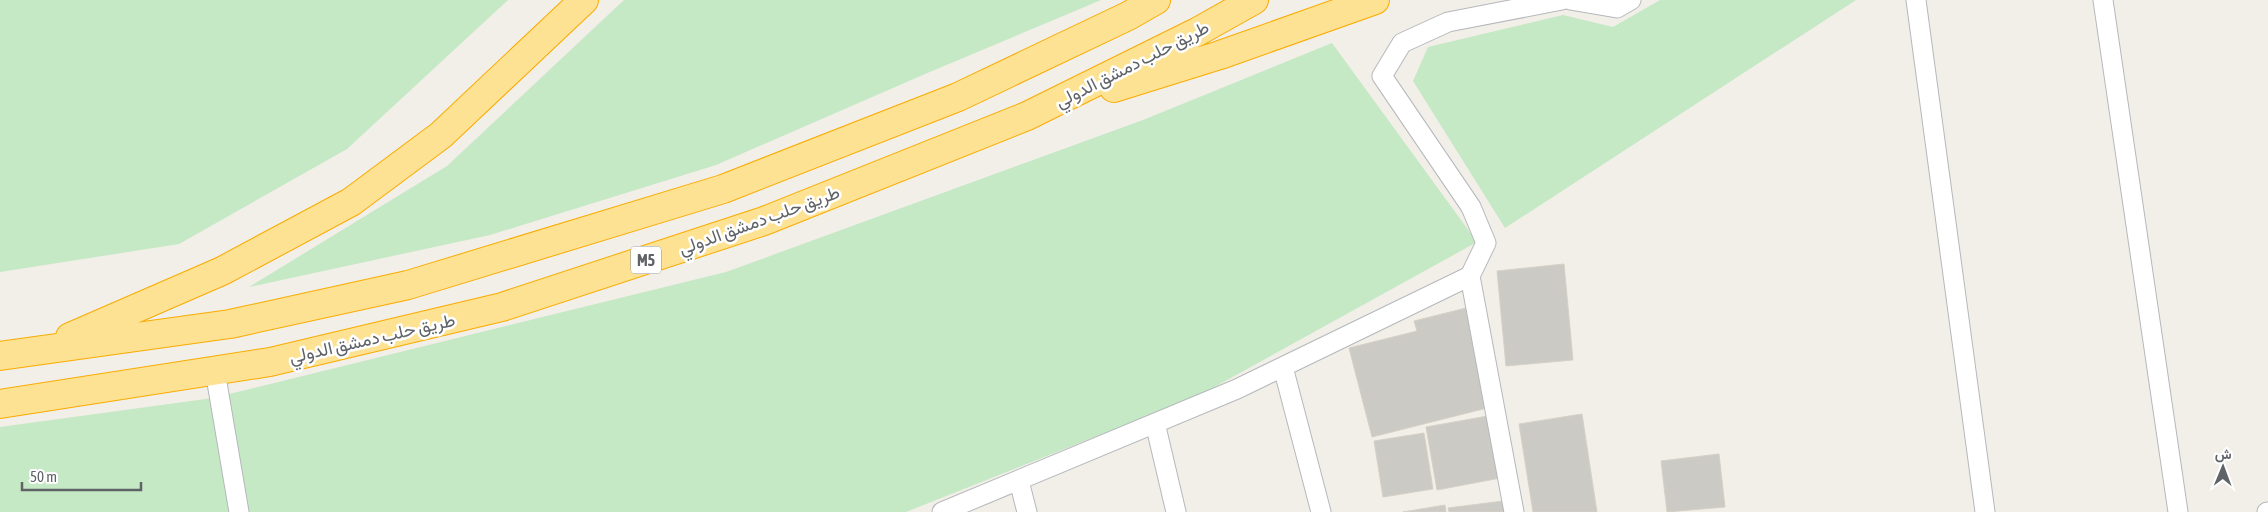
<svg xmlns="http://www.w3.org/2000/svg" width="2268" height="512" viewBox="0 0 2268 512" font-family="'Asap Condensed',Vazirmatn,sans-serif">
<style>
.green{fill:#c5e8c5}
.building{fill:#cccac5;stroke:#d6d1c6}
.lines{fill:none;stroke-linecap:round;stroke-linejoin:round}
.minor-casing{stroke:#b5b8bc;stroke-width:21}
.highway-casing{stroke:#f9ab00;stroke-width:30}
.minor{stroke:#fff;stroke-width:19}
.highway{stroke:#fde293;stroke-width:28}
.labels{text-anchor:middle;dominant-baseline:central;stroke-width:5;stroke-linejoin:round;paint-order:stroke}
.shield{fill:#fff;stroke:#8f9295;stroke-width:1}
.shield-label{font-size:16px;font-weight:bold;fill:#5f6368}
.street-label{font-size:18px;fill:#5f6368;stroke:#fff}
</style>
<rect width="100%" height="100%" fill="#f1efe8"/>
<path class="green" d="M0,0H508L347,149L179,244L0,272Z
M624,0H1101L925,74L716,165L490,235L249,287L447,166Z
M1660,0H1856L1505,228L1413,81L1428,47L1563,15L1613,27Z
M1332,43L1477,242L1200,395L906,512H0V427L213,398L726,272L1143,120Z"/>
<path class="building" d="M1564,264L1573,360L1506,366L1497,271Z
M1474,306L1499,405L1372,437L1349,348L1417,331L1414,321Z
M1499,414L1511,476L1437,490L1426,427Z
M1582,414L1597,512H1533L1519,424Z
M1424,433L1433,489L1383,497L1374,441Z
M1719,454L1725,507L1667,512L1661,461Z
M1503,501L1504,512H1449L1448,508Z
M1445,505L1446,512H1403Z"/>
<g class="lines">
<defs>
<path id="minor" d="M1570,0L1617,8L1631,0
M1916,0L1985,512
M2103,0L2178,512
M1470,276L1514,512
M1283,367L1321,512
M215,371L239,512
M1155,423L1176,512
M1019,481L1027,512
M942,512L1237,389L1470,276L1486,243L1471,207L1382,76L1402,43L1448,22L1562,0
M2267,512H2268"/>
<path id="highway" d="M1114,88L1220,55L1375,0
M70,337L222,271L351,202L441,135L584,0
M0,356L230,324L408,285L723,189L958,97L1128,16L1156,0
M0,404L270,362L502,307L764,221L1027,116L1197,32L1254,0"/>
</defs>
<use href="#minor" class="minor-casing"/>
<use href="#highway" class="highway-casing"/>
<use href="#minor" class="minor"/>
<use href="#highway" class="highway"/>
</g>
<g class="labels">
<rect class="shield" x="631" y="246.5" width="30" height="27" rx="4"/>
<g class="shield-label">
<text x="646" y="260">M5</text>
</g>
<g class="street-label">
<text transform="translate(1132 64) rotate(-27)">طريق حلب دمشق الدولي</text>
<text transform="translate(759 220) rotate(-20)">طريق حلب دمشق الدولي</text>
<text transform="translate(372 338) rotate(-13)">طريق حلب دمشق الدولي</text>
</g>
</g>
<g transform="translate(2223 467) rotate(1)" stroke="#ffffff" stroke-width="4" paint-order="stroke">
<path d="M0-4L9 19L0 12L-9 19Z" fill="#5f6368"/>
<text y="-8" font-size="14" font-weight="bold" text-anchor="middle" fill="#5f6368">ش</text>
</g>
<path d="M22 482v8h119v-8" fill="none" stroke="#5f6368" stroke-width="2.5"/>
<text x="30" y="482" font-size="15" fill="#5f6368" stroke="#ffffff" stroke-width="4" paint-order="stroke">50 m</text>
</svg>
